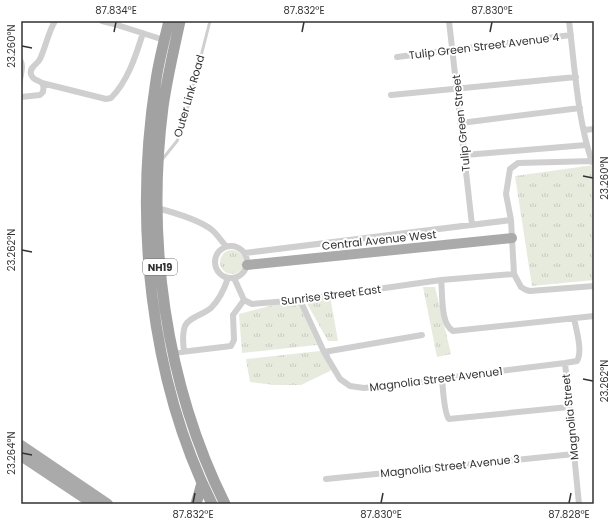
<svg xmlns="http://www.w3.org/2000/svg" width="615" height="525" viewBox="0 0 615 525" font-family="Poppins,sans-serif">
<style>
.grass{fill:url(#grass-tufts)}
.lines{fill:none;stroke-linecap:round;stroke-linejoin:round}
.service{stroke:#cfcfcf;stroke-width:3}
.minor{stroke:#cfcfcf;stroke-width:6}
.primary{stroke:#aaa;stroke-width:10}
.trunk{stroke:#a2a2a2;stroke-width:11}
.ticks{fill:none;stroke:#323232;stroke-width:1.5}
.labels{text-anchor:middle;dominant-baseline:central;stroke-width:4;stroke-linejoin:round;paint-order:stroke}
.shield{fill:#fff;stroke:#707070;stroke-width:1}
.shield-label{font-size:10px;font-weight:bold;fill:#323232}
.street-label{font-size:11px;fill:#323232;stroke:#fff}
.neatline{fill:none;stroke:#323232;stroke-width:1.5}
.ticks-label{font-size:10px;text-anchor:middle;fill:#323232}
</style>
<defs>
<pattern id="grass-tufts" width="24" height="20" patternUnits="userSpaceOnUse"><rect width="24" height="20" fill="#e7ebde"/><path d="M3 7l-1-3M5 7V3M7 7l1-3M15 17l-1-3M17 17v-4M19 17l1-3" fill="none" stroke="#c7cabf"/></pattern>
</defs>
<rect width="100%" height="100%" fill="#fff"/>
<path class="grass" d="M594,165V280L532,286L515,176Z
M220 262a12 12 0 1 1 24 0a12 12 0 1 1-24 0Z
M423,287H435L451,354L437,357Z
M330,296L338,341H328L305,300Z
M297,299L317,345L242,353L239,314Z
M329,350L332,370L301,385H275L250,382L246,359Z"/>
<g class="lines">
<path class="service" d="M21,59C26,65 22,75 21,83
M161,161L177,141L182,130L210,21"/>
<path class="minor" d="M102,21L114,24L164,40
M449,21L472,225
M569,21C575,68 577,117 592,162
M397,57L571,35
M42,83L106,99L111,98C128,81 136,55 143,33
M391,95L576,77
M21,97L40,95L43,92C46,77 33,84 31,74C29,67 38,64 40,59C46,46 48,33 55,21
M461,123L580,108
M584,130L594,129
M465,155L586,145
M157,208C172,212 200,220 212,230C217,234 221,241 226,246
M511,220L514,274L521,287L526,290L530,291L594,286
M215 262a16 16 0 1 1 32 0a16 16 0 1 1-32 0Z
M245,253L511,220L506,194L510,169L518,163L594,161
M234,278L244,300L252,304L300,300L441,280C443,294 440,324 453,331L594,316
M441,280L514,274
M300,300L324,352L422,335
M574,318C576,329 583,351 577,361L565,363L579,504
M184,352C183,344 182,334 185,326C189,317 203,315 211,308C220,299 224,290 228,278
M324,352L340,379L350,386L364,388L422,382L468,375L565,363
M173,353L231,346L234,340L233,315L244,300
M442,379C443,388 444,414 449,419L569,407
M326,479L574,454"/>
<path class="primary" d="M247,265L512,238
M21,445L108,504
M21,456L93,504"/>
<path class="trunk" d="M169,21C164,41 159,60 156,80C134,220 149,377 212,504
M180,21C174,49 167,78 163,107C146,240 165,383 225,504
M196,504L202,483"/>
</g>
<path class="ticks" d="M114,32L116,22M302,32L304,22M490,32L492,22M22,46L32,48M583,176L593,178M22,250L32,252M583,379L593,381M22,453L32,455M193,503L195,493M381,503L383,493M569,503L571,493"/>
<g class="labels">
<rect class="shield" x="143" y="259" width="34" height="16" rx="3"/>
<g class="shield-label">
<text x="160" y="267">NH19</text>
</g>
<g class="street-label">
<text transform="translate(484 46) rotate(-7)">Tulip Green Street Avenue 4</text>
<text transform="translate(189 96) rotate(-74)">Outer Link Road</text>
<text transform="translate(461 123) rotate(-96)">Tulip Green Street</text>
<text transform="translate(379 240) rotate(-6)">Central Avenue West</text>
<text transform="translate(331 295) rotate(-7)">Sunrise Street East</text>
<text transform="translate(436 379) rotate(-7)">Magnolia Street Avenue1</text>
<text transform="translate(570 417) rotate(-96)">Magnolia Street</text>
<text transform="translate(450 466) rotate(-6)">Magnolia Street Avenue 3</text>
</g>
</g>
<rect width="615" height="525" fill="none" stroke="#ffffff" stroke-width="44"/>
<rect x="22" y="22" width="571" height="481" class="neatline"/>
<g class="ticks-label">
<text x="116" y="14">87.834°E</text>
<text x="304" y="14">87.832°E</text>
<text x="492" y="14">87.830°E</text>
<text transform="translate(11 46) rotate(-90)" y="4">23.260°N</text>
<text transform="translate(604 178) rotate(-90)" y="4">23.260°N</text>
<text transform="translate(11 250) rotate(-90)" y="4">23.262°N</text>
<text transform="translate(604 381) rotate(-90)" y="4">23.262°N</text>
<text transform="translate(11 453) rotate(-90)" y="4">23.264°N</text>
<text x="193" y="518">87.832°E</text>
<text x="381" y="518">87.830°E</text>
<text x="569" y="518">87.828°E</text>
</g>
</svg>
